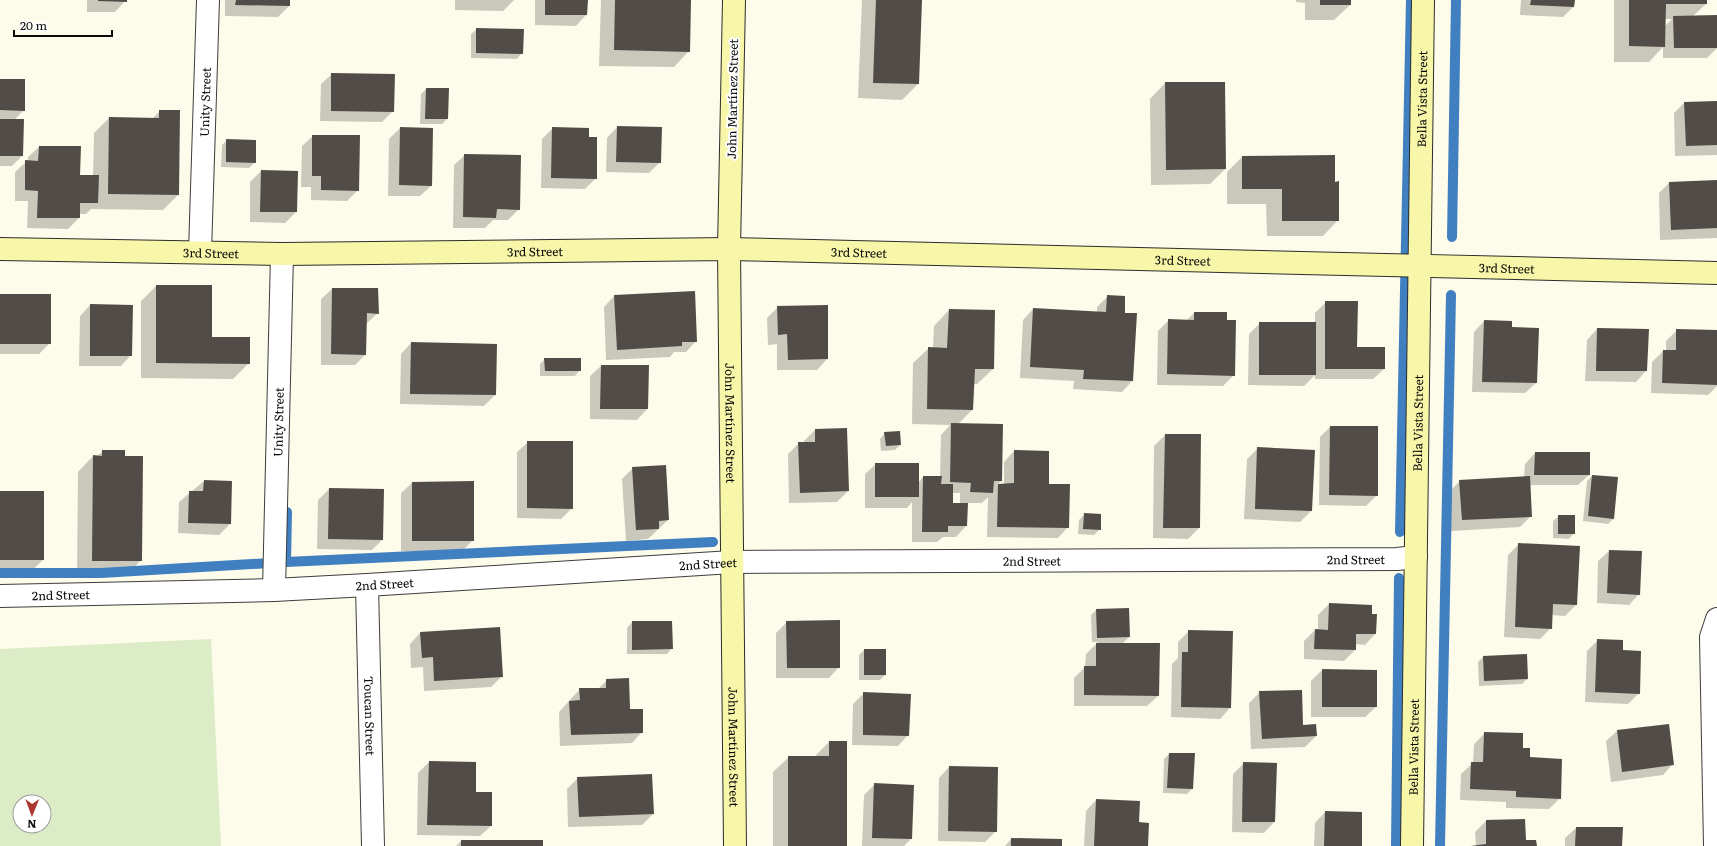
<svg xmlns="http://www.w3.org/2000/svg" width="1717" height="846" viewBox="0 0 1717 846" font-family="Literata,serif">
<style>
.pitch{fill:#dbecc7;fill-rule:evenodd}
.shadow{fill:#0003;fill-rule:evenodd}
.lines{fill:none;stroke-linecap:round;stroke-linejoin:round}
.stream{stroke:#407fc0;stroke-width:10}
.building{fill:#514c47}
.street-casing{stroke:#3d3d3d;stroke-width:24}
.secondary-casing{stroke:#2c2c2c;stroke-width:24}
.street{stroke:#fff;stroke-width:22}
.secondary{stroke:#f8f7a9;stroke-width:22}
.labels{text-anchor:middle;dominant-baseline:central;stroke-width:4;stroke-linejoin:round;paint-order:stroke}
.street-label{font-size:12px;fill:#0a0a0a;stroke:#fff}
</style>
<rect width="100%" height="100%" fill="#fdfbe9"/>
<path class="pitch" d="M211,639L221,846H0V649ZM20,802H44V826H20Z"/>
<path class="shadow" d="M87,0H126L115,12H87Z
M225,0H289V6L278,17L225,16Z
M455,0H514L503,11L455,10Z
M535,0H587L586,15L576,26L535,25Z
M601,0H690L689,51L674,67L599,66Z
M862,0H921L918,84L902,100L858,98Z
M1296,0H1350V5L1334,20H1305V3L1296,2Z
M1521,0H1574L1573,7L1563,17L1520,15Z
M1614,0H1706V4L1693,16H1717V48L1707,58H1663V47L1649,62H1614ZM1665,19H1672L1665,26Z
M477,29L522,53L517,59L471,58V34Z
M332,74L393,111L382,122L320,121L321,84Z
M0,80L24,110L14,120L22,156L12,166H0Z
M1165,83L1225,169L1210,184L1151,185L1150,99Z
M426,89L447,119L442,124H420L421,94Z
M1717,102V155L1675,156L1674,113L1684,103Z
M160,111L178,195L163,210L91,209L86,214H79V218L68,229L27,228L28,201H15V172L26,162H28V157L39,147L79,176H93L94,133L109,118L152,119Z
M617,127L660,162L649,173L606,172L607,138Z
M400,128H432L431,186L420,196H388L389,139Z
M553,128L588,138L596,178L585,189L541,188L542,139Z
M313,136L358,190L347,201L311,200V187H301L302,146Z
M227,140L255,162L249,168L221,167L222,145Z
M465,155L519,209L508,220H493L485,228H453L454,165Z
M1242,157L1334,183L1338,220L1323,236H1267L1266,204H1227V172Z
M261,171L296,212L285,223L250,222V182Z
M1717,181V238L1660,240L1659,193L1669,183Z
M156,286L211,338L249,363L233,379L141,378V301Z
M332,289L378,313L366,324L365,355L355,365H321V299Z
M0,295L50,343L39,354H0Z
M614,296L696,341L686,352H674L670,357L606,360L604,307Z
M1108,296L1124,314H1136L1132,381L1122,392L1073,389L1074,381L1020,378L1023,320L1033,309L1097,313V307Z
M1326,302L1356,348L1384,369L1373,379H1315V375L1304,386L1248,385L1249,334L1260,323H1315V313Z
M90,305L131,355L121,366H79L80,316Z
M778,307L827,359L817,370H777V344L768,345L767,318Z
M949,310L993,369L977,384H973L972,410L958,424L1001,481L997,485H1004V462L1014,451L1048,485L1068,527L1058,538L987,537L988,497L982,503H967L966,526L956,537H943L937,542H912V502L907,508H865V474L876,464L918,483L923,477H940L941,435L950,425L912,424L913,363L929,348H933L934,326ZM952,493H960V504H952Z
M1194,313L1234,375L1223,386L1157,385L1158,331L1169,320L1186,321Z
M1484,321L1511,328L1536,383L1525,393L1472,392L1474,332Z
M1597,329L1647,330L1646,371L1636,382L1585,381L1587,340Z
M1677,330L1717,331V386L1708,395L1651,393L1652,362L1663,351H1666V341Z
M411,343L495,395L484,406L400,404L401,354Z
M545,359L580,370L575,376H540V364Z
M601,366L647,409L637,420L590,419V376Z
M1330,427L1377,495L1366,506L1319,505L1320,437Z
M815,430L848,491L837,502L789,503L788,454L799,443H804V441Z
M885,433L900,445L895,450L881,451L880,439Z
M1165,435L1199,528L1188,539L1153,538L1154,446Z
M528,442L572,508L561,519L517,518V452Z
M1258,448L1311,511L1300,522L1244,519L1247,459Z
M103,451L141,560L126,576H77L78,472L93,456H97Z
M1535,453L1589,475L1578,485H1529L1531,516L1520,527L1451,531L1449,492L1460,481L1524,477L1525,464Z
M633,468L668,520L648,539L626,541L622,479Z
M1592,476L1614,518L1608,524L1583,521L1587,481Z
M204,481L231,482L230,524L219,535L178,533L179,502Z
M473,482V540L462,551H401V493L412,483Z
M329,489L382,540L372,550L317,549L318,500Z
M0,492L43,560L27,575H0Z
M1085,514L1100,529L1094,535L1078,534L1079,520Z
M1559,516L1574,533L1569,539L1553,538V521Z
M1519,544L1579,547L1576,605L1565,616L1552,615L1551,628L1540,639L1504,637L1508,555Z
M1609,551L1639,594L1629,605L1597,603L1598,561Z
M1329,604L1371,606V615H1376L1375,634L1365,645L1355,644V650L1344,661L1304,659V641L1315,630H1318V615Z
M1128,609L1129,637L1122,644L1158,696L1147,706H1074V678L1085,667L1086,654L1098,642H1092L1091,615L1096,610Z
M632,622L672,648L667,654H627V628Z
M787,622L839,667L829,678H776V633Z
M1189,631L1230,708L1220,719L1171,717L1172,664L1178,658V642Z
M420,633L502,676L491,687L424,691L423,667L411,668L410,644Z
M1598,640L1622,651L1639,693L1628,704L1585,702L1587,651Z
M864,650L885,675L880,680H859V655Z
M1483,657L1527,679L1522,684L1479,686L1478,662Z
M1322,670L1376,707L1365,717H1311V681Z
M607,680L642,732L632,743L560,746L559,712L580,689H598Z
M1260,692L1303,726L1316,736L1305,747L1251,749L1249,703Z
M864,693L908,735L898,746L852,745L853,704Z
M1668,725L1673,764L1663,775L1611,782L1606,741L1617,731Z
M1485,733L1522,749L1560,798L1549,809L1506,808V802L1460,800L1461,774L1473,763L1474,744Z
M829,742H846V846H773V772L789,757H814Z
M1169,754L1192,789L1187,794L1163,793L1164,759Z
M429,762L475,793L491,826L480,836L417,835L418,773Z
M1244,763L1274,822L1264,833L1232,832L1233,774Z
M949,767L996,831L985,842L938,841L939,778Z
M578,778L653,814L642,825L568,827L567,789Z
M875,784L911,839L904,846H862L864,795Z
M1096,800L1138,823L1147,846H1084L1086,811Z
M1325,812L1361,846H1314L1315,823Z
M1486,821L1525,841L1536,846H1472H1476L1475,832Z
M1576,828L1621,846H1565V838Z
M1011,839L1061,846H1005Z
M461,841L542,846H456Z"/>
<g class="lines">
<path class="stream" d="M1452,237L1456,0
M1400,532L1411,0
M286,562L287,512
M0,573H101L286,562L713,542
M1396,846L1399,578
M1440,846L1451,295"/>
</g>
<path class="building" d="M98,0H127V2L98,1Z
M236,0H290V6L235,5Z
M545,0H588L587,15H545Z
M615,0H691L690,52L614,50Z
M876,0H922L919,84L873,83Z
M1320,0H1351V5H1320Z
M1531,0H1575L1574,7L1530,5Z
M1629,0H1707V4H1666L1665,47L1629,46Z
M1717,15V48H1674L1673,16Z
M476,28L524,29L523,54L476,53Z
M331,73L395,74L394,112L331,111Z
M0,79H25V111L0,110Z
M1165,82H1225L1226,169L1166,170Z
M426,88H449L448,119H425Z
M1717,101V145L1686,146L1684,102Z
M159,110H180L179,195L108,194L109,117L159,118Z
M0,119H24L23,156H0Z
M617,126L662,127L661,163L616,162Z
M400,127L433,128L432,186L399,185Z
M552,127L589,128V137H597V179L551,178Z
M312,135H360L359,191L321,190V176H312Z
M226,139L256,140V163L226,162Z
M39,146H81L80,175H99L98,203H80V218H37L38,191L25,190V160L38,161Z
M464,154L521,155L520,210L497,209L496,218L463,217Z
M1335,155V182L1339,181V221H1282V189H1242V156Z
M261,170L298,171L297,212H260Z
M1717,180V228L1671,230L1669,182Z
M156,285H212V337H250V364L156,363Z
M332,288H378L379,314L367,313L366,355L331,354Z
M695,291L697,342H682V346L617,350L614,295Z
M0,294H51V344H0Z
M1107,295L1125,296V313H1137L1133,381L1083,379L1084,370L1030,367L1033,308L1106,312Z
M1325,301H1358L1357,347H1385V369H1325Z
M90,304L133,305L132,356H90Z
M828,305V359L788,360L787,334L778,335L777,306Z
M949,309L995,310L994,369H975L973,410L927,409L928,347L947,348Z
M1194,312H1227V320H1236L1235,376L1167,374L1168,319L1194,320Z
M1484,320L1512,321V327L1539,328L1537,383L1482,382Z
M1259,322H1316V375H1259Z
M1597,328L1649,329L1647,371H1596Z
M1676,329L1717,330V385L1662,383L1663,350H1676Z
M411,342L497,344L496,395L410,394Z
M544,358H581V371H545Z
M601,365H649L648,409H600Z
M951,423L1003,424L1002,481H994L993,493L970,492L971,483L950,482Z
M1330,426H1378V496L1329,495Z
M847,428L849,491L800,493L798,442H815V429Z
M900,431L901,445L886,446L884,432Z
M1165,434H1201L1200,528H1163Z
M527,441H573V509L527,508Z
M1257,447L1315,450L1312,511L1255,509Z
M102,450H125V456H143L142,561H92L93,455L102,456Z
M1014,450L1049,451V484H1070L1069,528L997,527L998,484L1014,483Z
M1535,452H1590V475H1534Z
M875,463H919V497H875Z
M666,465L669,520L659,521V529L636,530L632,467Z
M1592,475L1618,477L1614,519L1588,516Z
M923,476H942L941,484H953V503H968L967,526H948V532H922Z
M1530,476L1532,517L1462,520L1459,480Z
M204,480L232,481L231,524L188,523L189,491H203Z
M474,481V541H412V482Z
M329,488L384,489L383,540L328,539Z
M0,491H44V560H0Z
M1084,513L1101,514V530L1083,529Z
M1558,515H1575V534H1558Z
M1518,543L1580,546L1577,605L1553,604L1552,629L1515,627Z
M1609,550L1642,551L1640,595L1607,593Z
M1329,603L1372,605V614H1377L1376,634H1356V650L1314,649L1315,629L1328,630Z
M1129,608L1130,637L1097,638L1096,609Z
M840,620V668H787L786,621Z
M632,621H672L673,649L632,650Z
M500,627L503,677L434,681L433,657L422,658L420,632Z
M1188,630L1233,631L1231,708L1181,707L1182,652H1188Z
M1597,639L1623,640V650L1641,651L1640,694L1595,692Z
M1096,643H1160L1159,696L1084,695V666H1096Z
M864,649H886V675H864Z
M1527,654L1528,679L1484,681L1483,656Z
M1322,669L1377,670V707H1322Z
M629,678L630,709H643V733L571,735L569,701L580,700L579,688H606V679Z
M1302,690L1303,725L1316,724L1317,736L1262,739L1259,691Z
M863,692L911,694L909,736L863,735Z
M1669,724L1674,765L1622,772L1617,730Z
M1484,732L1523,733V748H1530V757L1562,759L1561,799L1516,797V791L1470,789L1471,762H1483Z
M829,741H847V846H788V756H829Z
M1169,753H1195L1193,789L1167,788Z
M429,761L476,762V792H492V826L427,825Z
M1243,762L1277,763L1275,822H1242Z
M949,766L998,767L997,832L948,831Z
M652,774L654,814L579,817L577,777Z
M874,783L914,785L912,839L872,838Z
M1096,799L1140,801L1139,822L1149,823L1148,846H1094Z
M1325,811L1362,812V846H1324Z
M1525,819L1526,840H1536L1537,846H1471L1486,844V820Z
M1576,827H1623L1622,846H1575Z
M1011,838L1062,839V846H1011Z
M461,840H543V846H461Z"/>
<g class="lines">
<defs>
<g id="street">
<path id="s1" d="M200,252L208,0"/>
<path id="s2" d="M367,585L373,846"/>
<path id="s3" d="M274,590L282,254"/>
<path id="s4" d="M0,596L274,590L367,585L732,562L1397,559L1416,557"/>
<path d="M1715,846L1711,637L1717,619"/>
</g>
<g id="secondary">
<path id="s5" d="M734,0L729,249L735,846"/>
<path id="s6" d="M0,249L282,254L729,249L1717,273"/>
<path id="s7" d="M1412,846L1423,0"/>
</g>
</defs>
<use href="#street" class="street-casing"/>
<use href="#secondary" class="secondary-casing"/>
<use href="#street" class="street"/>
<use href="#secondary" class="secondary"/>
</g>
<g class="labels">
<g class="street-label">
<text transform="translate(732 99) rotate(-89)">John Martínez Street</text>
<text stroke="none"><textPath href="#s7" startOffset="747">Bella Vista Street</textPath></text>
<text stroke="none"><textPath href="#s1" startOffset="150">Unity Street</textPath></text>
<text stroke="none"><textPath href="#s6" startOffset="535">3rd Street</textPath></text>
<text stroke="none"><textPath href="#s6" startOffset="859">3rd Street</textPath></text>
<text stroke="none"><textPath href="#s6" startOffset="211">3rd Street</textPath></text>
<text stroke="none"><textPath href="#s6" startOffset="1183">3rd Street</textPath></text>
<text stroke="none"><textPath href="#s6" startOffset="1507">3rd Street</textPath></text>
<text stroke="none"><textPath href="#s3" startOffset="168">Unity Street</textPath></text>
<text stroke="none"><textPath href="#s5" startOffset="423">John Martínez Street</textPath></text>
<text stroke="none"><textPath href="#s7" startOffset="423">Bella Vista Street</textPath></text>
<text stroke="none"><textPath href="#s4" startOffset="1357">2nd Street</textPath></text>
<text stroke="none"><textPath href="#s4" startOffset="1033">2nd Street</textPath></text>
<text stroke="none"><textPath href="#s4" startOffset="709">2nd Street</textPath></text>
<text stroke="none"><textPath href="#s4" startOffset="385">2nd Street</textPath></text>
<text stroke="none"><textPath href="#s4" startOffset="61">2nd Street</textPath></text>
<text stroke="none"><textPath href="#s2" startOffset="131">Toucan Street</textPath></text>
<text stroke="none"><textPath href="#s5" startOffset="747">John Martínez Street</textPath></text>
<text stroke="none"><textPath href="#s7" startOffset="99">Bella Vista Street</textPath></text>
</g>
</g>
<g transform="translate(32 814) rotate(181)"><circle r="19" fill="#ffffff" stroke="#9d9d9d"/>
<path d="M0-3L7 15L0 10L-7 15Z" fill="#ac372f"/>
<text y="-6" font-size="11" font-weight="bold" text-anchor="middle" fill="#0a0a0a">N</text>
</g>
<path d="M14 30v6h98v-6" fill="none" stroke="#0a0a0a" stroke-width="2"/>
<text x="20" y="30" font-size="12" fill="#0a0a0a" stroke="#ffffff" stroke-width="3" paint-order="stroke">20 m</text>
</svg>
